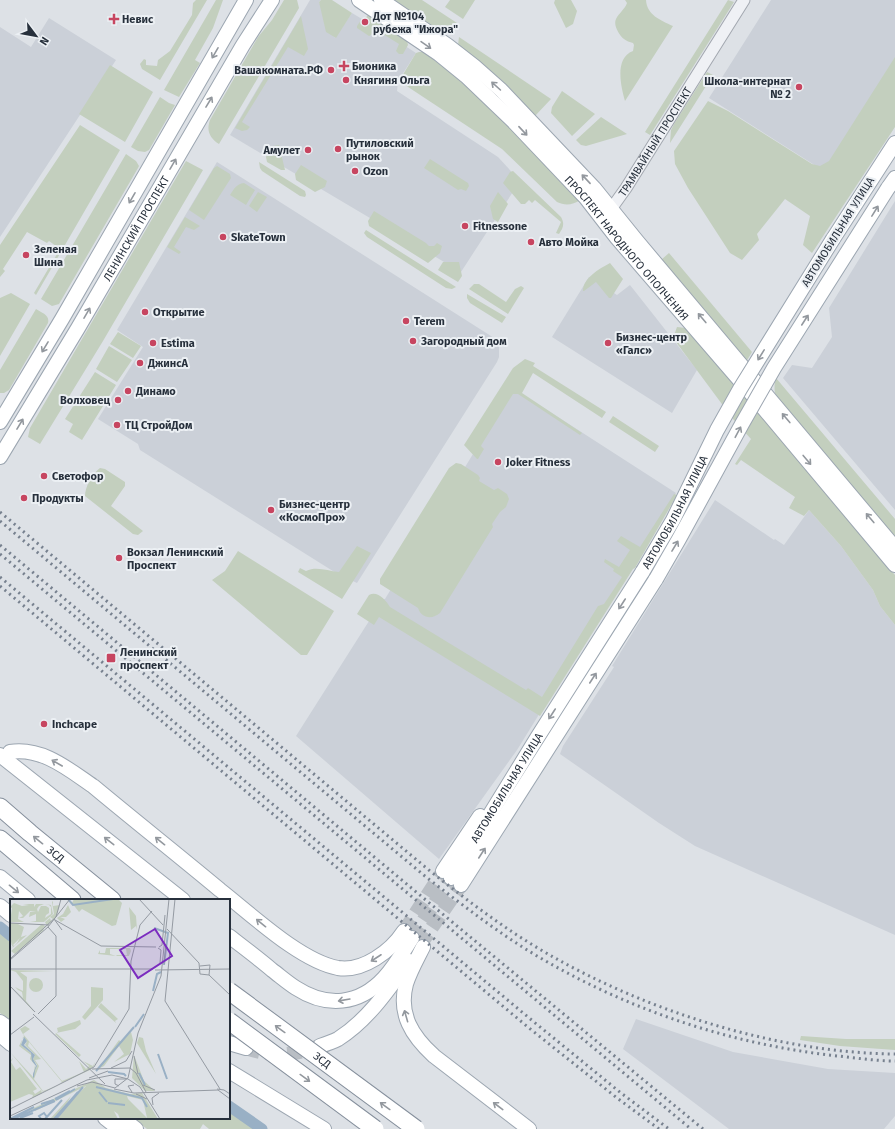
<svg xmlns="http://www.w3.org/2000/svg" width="895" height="1129" viewBox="0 0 895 1129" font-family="'Fira Sans',sans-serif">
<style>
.built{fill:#cbd0d8}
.green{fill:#c3cfbe}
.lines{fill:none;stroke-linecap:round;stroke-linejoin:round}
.canal{stroke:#99b0c5;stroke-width:11}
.major-tunnel{stroke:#b9bec4;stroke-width:14;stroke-dasharray:14 7;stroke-linecap:butt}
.minor-casing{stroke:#a3a8b0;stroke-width:13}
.major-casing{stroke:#9ca6b1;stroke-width:16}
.highway-casing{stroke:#858f9c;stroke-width:19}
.minor{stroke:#eff1f5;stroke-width:11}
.major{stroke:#fff;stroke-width:14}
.highway{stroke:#fff;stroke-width:17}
.rail{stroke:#77818f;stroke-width:3;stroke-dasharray:2 4;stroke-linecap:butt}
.major-bridge-casing{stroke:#9ca6b1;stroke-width:16;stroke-linecap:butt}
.highway-bridge-casing{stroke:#858f9c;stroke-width:19;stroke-linecap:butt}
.major-bridge{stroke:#fff;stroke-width:14}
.highway-bridge{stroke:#fff;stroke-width:17}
.oneway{stroke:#93989e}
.poi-dot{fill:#c74560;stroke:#ecf0f4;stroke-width:1.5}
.labels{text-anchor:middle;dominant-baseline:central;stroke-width:4;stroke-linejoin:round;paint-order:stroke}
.poi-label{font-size:11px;font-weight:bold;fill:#27303c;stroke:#ecf0f4;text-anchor:start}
.street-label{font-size:11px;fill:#27303c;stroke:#ecf0f4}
.inset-river{fill:none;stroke:#99b0c5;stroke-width:2}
.inset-road{fill:none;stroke:#949aa2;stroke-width:1}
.view{fill:#7b2cbf;fill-opacity:0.15;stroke:#7b2cbf;stroke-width:2}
.inset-edge{fill:none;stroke:#27303c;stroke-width:2}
</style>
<rect width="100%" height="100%" fill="#dde1e6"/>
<path class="built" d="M310,0H321L319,2L335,38L352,13L362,19L357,27L370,35L376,27L416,53L398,81L397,91L498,157L520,181L461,272L230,135Z
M771,0H895V65L827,173L709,98Z
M49,18L116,60L0,237V27L31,47Z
M217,162L491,336L497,341L499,347V357L497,362L357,583L336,573L140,450L138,444L98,419L143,347L117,330Z
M895,201V510L783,378L792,365L812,368L832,337L829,308Z
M589,277L617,295L630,285L697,370L672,413L552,337Z
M513,388L676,493L517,750L439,859L296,736L383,599H385Z
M715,500L774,540L775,539L784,545L809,510L841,546L873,590L880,606L895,625V935L695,846L659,823L560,754L563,746L614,667L612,666Z
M636,1019L733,1052L828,1069L895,1073V1116L884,1129H729L623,1049Z"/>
<path class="green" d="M196,0H207L160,80L142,69L140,64L144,59L146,60V65L157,66L158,60L170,51L192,15L193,3Z
M216,0H223L213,28L195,60L200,63L179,97L164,90Z
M284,0H297L299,8L219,144C210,138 206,131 210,120L258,37L272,20Z
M321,0H332L352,13L336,38L326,32L319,2Z
M391,0H422L457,23L451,29L442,33Z
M450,0H475L463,19L445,7Z
M555,0H571L577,11L573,24L566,28L554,3Z
M625,0H646C647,15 660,20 673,26L625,101C621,87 614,58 633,51L634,45L633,43C630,42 626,41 624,39C619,35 613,25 616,19C619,13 625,9 627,3Z
M728,0L734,2L650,135L645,132Z
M368,15L407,41L408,45L403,54H399L396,51L399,44L375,29L371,35L369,36L357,28V26L361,20L363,21Z
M301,16L308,49L304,56L288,47L242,122L250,127L247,130L242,131L235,128Z
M459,37L551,99L535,116L458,45Z
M419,52H424L458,79L498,115L580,200C573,205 565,206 557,202L502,149L399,81L416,53Z
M895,57V127L812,253L803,245L810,216L785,199L757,234L759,240L742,260L730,253L688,188L675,164L674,151L708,101L728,111L812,164L820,166L829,161Z
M110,65L153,92L125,142L79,114Z
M707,72L713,75L670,143L671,130L674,124Z
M562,91L595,114L572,136L551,113L552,107Z
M160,97L169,103L175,105L149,150L145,152L138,151L131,147Z
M601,117L627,134L586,146L581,145L576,140Z
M80,125L120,150L36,295L34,293L60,249L49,241L47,243L27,232L3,269L5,271L0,277V245Z
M279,145L285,170H281L267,162L266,157L273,146Z
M126,154L136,161L139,166L138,168L59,304L52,306L41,299Z
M430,159L468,183L469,186L466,191L461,189L458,190L424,168Z
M186,161L203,170L103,341L40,444L28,437L30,428Z
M259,162L305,191L306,195L305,197L300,196L262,171L260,168Z
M301,165L327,181L325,187L315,192L296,180L295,174Z
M217,166L230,174L231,178L204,220L189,210L214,168Z
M513,171L561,217C565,224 563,228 559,234L556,233L561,222L535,200L532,203L529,200L525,204H521L503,183L510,172Z
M244,183L255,190L246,205L230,195C234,189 236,184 244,183Z
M258,192L267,197L257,212L249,206Z
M498,192L508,204L498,222L493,219L490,206Z
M374,211L426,243L429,246H434L437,243L442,246L440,253L428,263L369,226L368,221Z
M185,217L200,226L194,230L186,227L174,247L181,252L179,254L167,247Z
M366,230L456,287L452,289L446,288L367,237L364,233Z
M669,253L752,352L746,362L661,260Z
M443,262H459L462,276L458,282L438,270Z
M610,263L623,279L611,298H609L596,282L584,291H583C583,278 599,269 610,263Z
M474,284H479L506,302L515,289L521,286L524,288L508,314L469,289Z
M11,293L30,304L0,356V298Z
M467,294L506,317L502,323L470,303L467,298Z
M36,309C42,313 50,315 48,323L9,390L4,393H0V370Z
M677,327L686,328L694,336L895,575V625L880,606L873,590L841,546L809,510L804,516L789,508L795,497L741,460L737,465L735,464L751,439L733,419L673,338Z
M118,332L141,346L133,358L110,344Z
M109,346L132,360L117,382L96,369Z
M525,359L535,363L533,366L606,412L602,418L533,373L522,393L582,433L580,435L518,394H513L482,444L481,446L484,449L478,459H477L464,445L513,368Z
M95,372L116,385L82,440L69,432L73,424L65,419Z
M776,378L895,519V539L776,397C774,390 774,385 776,378Z
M613,416L659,446L655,452L609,422Z
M456,463L461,464L478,475L480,478L479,481L494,490L498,488L507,494L509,499L506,507L500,512L492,524L493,527L440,613C432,620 421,618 418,608L380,584V579L449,468Z
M100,468L105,469L125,482V486L111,506L143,531L138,535L133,534L85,496C85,487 92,474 100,468Z
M674,494L677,495L635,568L633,569L540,716L379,617L374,625L357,614L369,595C377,590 386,600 390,607L526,690L528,688L542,697L598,606L604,604L622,577L613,571L614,569L604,562L605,559L619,567L630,550L617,541L621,536L640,547Z
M357,546L371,553L342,599L298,572L300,568L306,571C317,566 327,571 339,572Z
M238,551L334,611L307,655H301L212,580L225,571Z
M0,932L11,941V1021L0,1013Z
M801,1036L846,1039H895V1050L840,1046L800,1040Z
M229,1111L256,1129H209L203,1124L200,1129H147L133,1118H229Z"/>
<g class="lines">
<path class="canal" d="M0,927L11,936
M229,1106L262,1129"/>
<path class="major-tunnel" d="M404,931L443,871
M412,938L451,878
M420,945L461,885
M246,1048C274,1057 289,1056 317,1047"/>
<defs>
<g id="minor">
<path id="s1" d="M608,217L611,209L626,188L744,0"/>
</g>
<g id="major">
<path id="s2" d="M359,0L439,54L466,76L513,121L586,198L617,238L755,398L895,565"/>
<path d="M381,0L447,45L474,66L501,90L594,188L636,240L895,548"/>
<path d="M888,188L895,178"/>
<path d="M833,239L895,143"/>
<path d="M0,422L62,319L246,0"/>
<path id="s3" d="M0,457L78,328L243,45L272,0"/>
<path d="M10,752C42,747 68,769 93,786C135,821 178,855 220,890C251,914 300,961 338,968C363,972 391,951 404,931"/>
<path d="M0,755L183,900"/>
<path d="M443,871L480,816"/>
<path d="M0,877L28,900"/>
<path id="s4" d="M451,878L537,738L643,571"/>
<path d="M461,885L656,579"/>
<path d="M0,906L11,915"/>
<path d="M229,936C243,947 258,958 272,970C280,976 288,983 296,988C327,1008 359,1005 384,978C395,966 403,952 412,938"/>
<path d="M423,947C417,959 410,971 406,984C398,1014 412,1036 434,1056L529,1129"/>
<path d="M0,1022L11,1030"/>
<path d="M0,1035L11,1044"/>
<path d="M229,1043L246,1048"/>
<path d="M320,1046C326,1044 332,1042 338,1039C368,1020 389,989 409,961"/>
<path d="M229,1071L324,1129"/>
<path d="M105,1118L119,1129"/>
<path d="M122,1118L136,1129"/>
</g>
<g id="highway">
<path id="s5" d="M0,807L30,833L112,900"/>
<path d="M0,839L72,900"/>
</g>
</defs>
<use href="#minor" class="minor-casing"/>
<use href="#major" class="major-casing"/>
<use href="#highway" class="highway-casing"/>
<use href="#minor" class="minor"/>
<use href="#major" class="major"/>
<use href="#highway" class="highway"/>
<path class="rail" d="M0,512L430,871C468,901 506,930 548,954C649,1012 779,1053 895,1054
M0,521L426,877C464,906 502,936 544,960C634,1012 735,1045 838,1056C857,1058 876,1061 895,1061
M0,545L457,926L703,1129
M0,554L691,1129
M0,577L534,1022L621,1093L669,1129
M0,586L529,1028L617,1098L659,1129"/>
<defs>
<g id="major-bridge">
<path id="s6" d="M643,571L673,520L717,430L740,389L833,239"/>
<path d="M656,579L679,539L742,424L774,368L888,188"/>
</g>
<g id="highway-bridge">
<path id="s7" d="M229,991L416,1129"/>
<path d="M229,1021L375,1129"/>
</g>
</defs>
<use href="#major-bridge" class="major-bridge-casing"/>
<use href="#highway-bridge" class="highway-bridge-casing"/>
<use href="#major-bridge" class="major-bridge"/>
<use href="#highway-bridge" class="highway-bridge"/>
</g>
<defs><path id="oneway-shaft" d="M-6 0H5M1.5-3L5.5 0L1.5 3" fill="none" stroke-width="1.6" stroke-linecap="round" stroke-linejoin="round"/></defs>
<g class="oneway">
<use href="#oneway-shaft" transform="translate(426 45) rotate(35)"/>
<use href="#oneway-shaft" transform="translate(215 53) rotate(120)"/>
<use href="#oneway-shaft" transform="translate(496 86) rotate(-138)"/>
<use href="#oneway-shaft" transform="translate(209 102) rotate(-59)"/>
<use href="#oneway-shaft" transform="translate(523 131) rotate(47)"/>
<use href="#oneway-shaft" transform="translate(173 164) rotate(-60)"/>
<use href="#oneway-shaft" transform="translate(586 179) rotate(-133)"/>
<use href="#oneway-shaft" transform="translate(132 198) rotate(120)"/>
<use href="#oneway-shaft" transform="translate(875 211) rotate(-58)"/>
<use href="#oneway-shaft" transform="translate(87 313) rotate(-60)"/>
<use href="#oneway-shaft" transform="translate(702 318) rotate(-130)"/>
<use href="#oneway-shaft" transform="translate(805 320) rotate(-57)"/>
<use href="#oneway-shaft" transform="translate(45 347) rotate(121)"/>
<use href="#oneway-shaft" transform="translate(761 355) rotate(122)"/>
<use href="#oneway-shaft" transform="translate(786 418) rotate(-130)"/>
<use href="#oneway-shaft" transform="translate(20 424) rotate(-59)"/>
<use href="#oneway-shaft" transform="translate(738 432) rotate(-62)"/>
<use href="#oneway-shaft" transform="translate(807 460) rotate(50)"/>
<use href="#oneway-shaft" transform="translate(870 518) rotate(-130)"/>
<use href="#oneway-shaft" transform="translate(675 546) rotate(-59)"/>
<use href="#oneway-shaft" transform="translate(622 604) rotate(123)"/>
<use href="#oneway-shaft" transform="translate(593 678) rotate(-57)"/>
<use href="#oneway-shaft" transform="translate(552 714) rotate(123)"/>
<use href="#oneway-shaft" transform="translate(57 763) rotate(-150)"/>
<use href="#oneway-shaft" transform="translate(38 840) rotate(-141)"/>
<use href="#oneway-shaft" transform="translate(109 841) rotate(-142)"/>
<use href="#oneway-shaft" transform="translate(160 841) rotate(-141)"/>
<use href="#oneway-shaft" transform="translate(482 853) rotate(-57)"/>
<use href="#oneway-shaft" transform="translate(14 889) rotate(39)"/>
<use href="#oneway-shaft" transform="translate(261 923) rotate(-141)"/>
<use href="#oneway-shaft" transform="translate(376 958) rotate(147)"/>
<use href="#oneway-shaft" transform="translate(344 1000) rotate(170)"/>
<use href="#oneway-shaft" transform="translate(406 1016) rotate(-106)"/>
<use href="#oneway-shaft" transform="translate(280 1029) rotate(-144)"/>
<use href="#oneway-shaft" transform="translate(305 1078) rotate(36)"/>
<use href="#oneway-shaft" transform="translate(385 1106) rotate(-144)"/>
<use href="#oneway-shaft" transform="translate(498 1106) rotate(-143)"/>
</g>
<g class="poi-dot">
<path d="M112 13h4v4h4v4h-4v4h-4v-4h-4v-4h4z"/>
<circle cx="365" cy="22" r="4"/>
<path d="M342 60h4v4h4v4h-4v4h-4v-4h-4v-4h4z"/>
<circle cx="331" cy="70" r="4"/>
<circle cx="346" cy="80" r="4"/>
<circle cx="799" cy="87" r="4"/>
<circle cx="338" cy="149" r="4"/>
<circle cx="308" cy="150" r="4"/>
<circle cx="355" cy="171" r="4"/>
<circle cx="465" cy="226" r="4"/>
<circle cx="223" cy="237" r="4"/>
<circle cx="531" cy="242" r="4"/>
<circle cx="26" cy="255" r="4"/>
<circle cx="145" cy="312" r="4"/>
<circle cx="406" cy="321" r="4"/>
<circle cx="413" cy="341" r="4"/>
<circle cx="153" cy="343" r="4"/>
<circle cx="608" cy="343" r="4"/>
<circle cx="140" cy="363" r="4"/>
<circle cx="128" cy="391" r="4"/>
<circle cx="118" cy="400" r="4"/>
<circle cx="117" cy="425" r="4"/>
<circle cx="498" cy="462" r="4"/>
<circle cx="44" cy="476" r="4"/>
<circle cx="24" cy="498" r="4"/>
<circle cx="271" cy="510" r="4"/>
<circle cx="119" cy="558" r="4"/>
<rect x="106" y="653" width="10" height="10" rx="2"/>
<circle cx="44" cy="724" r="4"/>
</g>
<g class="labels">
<g class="poi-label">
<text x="373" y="16">Дот №104<tspan x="373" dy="13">рубежа "Ижора"</tspan></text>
<text x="122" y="19">Невис</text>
<text x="352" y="66">Бионика</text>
<text x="323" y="70" text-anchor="end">Вашакомната.РФ</text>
<text x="354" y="80">Княгиня Ольга</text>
<text x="791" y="81" text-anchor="end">Школа-интернат<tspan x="791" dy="13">№ 2</tspan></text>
<text x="346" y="143">Путиловский<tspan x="346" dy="13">рынок</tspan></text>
<text x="300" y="150" text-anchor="end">Амулет</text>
<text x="363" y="171">Ozon</text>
<text x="473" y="226">Fitnessone</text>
<text x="231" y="237">SkateTown</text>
<text x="539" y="242">Авто Мойка</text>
<text x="34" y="249">Зеленая<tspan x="34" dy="13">Шина</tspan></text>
<text x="153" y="312">Открытие</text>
<text x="414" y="321">Terem</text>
<text x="616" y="337">Бизнес-центр<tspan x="616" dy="13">«Галс»</tspan></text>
<text x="421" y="341">Загородный дом</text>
<text x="161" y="343">Estima</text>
<text x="148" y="363">ДжинсА</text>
<text x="136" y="391">Динамо</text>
<text x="110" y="400" text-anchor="end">Волховец</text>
<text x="125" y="425">ТЦ СтройДом</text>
<text x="506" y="462">Joker Fitness</text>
<text x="52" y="476">Светофор</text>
<text x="32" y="498">Продукты</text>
<text x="279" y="504">Бизнес-центр<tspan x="279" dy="13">«КосмоПро»</tspan></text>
<text x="127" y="552">Вокзал Ленинский<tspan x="127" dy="13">Проспект</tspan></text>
<text x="120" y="652">Ленинский<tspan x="120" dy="13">проспект</tspan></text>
<text x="52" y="724">Inchcape</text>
</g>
<g class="street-label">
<text stroke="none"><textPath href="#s1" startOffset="89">ТРАМВАЙНЫЙ ПРОСПЕКТ</textPath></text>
<text stroke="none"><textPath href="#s3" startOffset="266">ЛЕНИНСКИЙ ПРОСПЕКТ</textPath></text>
<text transform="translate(838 232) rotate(-58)">АВТОМОБИЛЬНАЯ УЛИЦА</text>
<text stroke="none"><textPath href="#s2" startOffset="367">ПРОСПЕКТ НАРОДНОГО ОПОЛЧЕНИЯ</textPath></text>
<text stroke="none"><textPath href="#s6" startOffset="67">АВТОМОБИЛЬНАЯ УЛИЦА</textPath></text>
<text stroke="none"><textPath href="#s4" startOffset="106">АВТОМОБИЛЬНАЯ УЛИЦА</textPath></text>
<text stroke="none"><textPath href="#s5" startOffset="73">ЗСД</textPath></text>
<text stroke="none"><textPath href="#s7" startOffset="116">ЗСД</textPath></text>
</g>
</g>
<g transform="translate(10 899)">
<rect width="220" height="220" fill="#dde1e6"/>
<path d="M64,0H108L112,4L106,26L102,27L72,10L69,13L62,4ZM43,2V7L50,6L46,18L37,27L35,23L40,19L41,22L43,20L40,18L44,15L42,3ZM4,4L12,7L19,6L13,5H24V8L26,5H34L29,7L27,10L28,13L31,7H39H36L39,9V14L36,16L35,19L41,15V8L39,6L35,5L41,6L43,15L34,23H20L26,22V15L19,18L20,13L26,12H20L13,19H9L13,17L9,12L8,20L14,23H0L2,9L0,8ZM58,6L61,13L56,18H50L55,20L51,23L47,19L53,15ZM119,8L126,17L127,31L126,27L121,31ZM0,24H14L8,25L14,28L11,38L17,36L1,50L3,48L0,43L4,47L7,44L10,39L3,46L0,42L1,26H8H0V27ZM32,25L36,28L33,29L34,31L5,55L1,52ZM96,49H120L121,52L119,57H107L106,56H117L116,50H100V55L106,57L88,55L90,51V54H95ZM0,71L44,72L10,73L17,78L16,102L24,112L27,113L23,112L3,89L13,99L12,93L8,91L5,88L13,92V82L6,73ZM19 86a7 7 0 1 1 14 0a7 7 0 1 1-14 0ZM81,88L93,89V101L75,121L72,118L81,107ZM91,104L108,120L105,122L106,124L88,108ZM70,121L71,125L65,130L46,134L71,156L69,158L45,135L48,133L47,129ZM15,127L20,130L13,135L52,182L74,173L69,162L76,170L79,167L73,162L83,167L85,163L84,167L80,171L49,185L52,183L19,143L18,147L31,160L25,161L29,167L24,180L33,192L50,186L33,193L0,153L23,178L25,166L20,160L21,156L9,147L14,137L10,130ZM13,138L17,142L15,146L25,156L23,160L27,166L26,169L21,154L11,146ZM124,130L121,133L123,141L120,155L104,163L114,155L109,147L94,167L88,170L109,141L111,143ZM129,138L133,139L136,152L146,175L127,144ZM124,156L134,182L145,192H135L122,179ZM3,159L1,163L6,171L10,168L27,190L23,192L25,195L31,191L32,194L22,199L23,196L19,195L0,203V162ZM84,181L96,189L120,195L132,194L148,220H110L108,215L104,212L108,220H40L61,197L55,208L76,187L25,212L24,210L0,220ZM117,197L133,201L137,219L118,200Z" fill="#c3cfbe" fill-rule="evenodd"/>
<path d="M14,138L17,142L14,146L25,156L23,160L27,167L25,171L24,178L23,179V175L26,167L22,162L21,154L11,146Z" fill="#99b0c5"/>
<path class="inset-river" d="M27,0H58L63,6L103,0M144,29L158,34L154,66M143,92L147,75L151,73M125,128L134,115M148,155L157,180M86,172L124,128M98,173L114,175L116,177M129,174L135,186M86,188L132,199L137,208M89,193L97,203M45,200L60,192M46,201L65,190M98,204L115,206M31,205L44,201M10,219L23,214M0,220L24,208M3,220L45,202M31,220L29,217L34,214L37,218M35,220L52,201M44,220L68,193M46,220L73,188"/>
<path class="inset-road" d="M129,0L153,26M165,0L155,102L210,190M44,20L52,31M45,21L91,47L146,48M0,24L39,26M157,30L189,64L190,75L199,76M149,48L152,46L155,16M148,49L151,51L150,64M0,60L46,18L51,0M0,61L38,28L60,0M154,65L156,45M190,67L200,66L199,76M0,70H143M145,71L220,70M199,76L220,96M0,87L25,113M23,115L95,185M28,115L46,97V37L38,28M0,136L24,118M124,157L128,175M101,169L116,162L122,152M82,170L120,169L126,174L136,193M79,179L98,172M133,186L145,191M67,187L82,183L105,189L118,179L128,134L151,77L159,0M109,187L105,185V180H116M104,190L124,194L208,191L220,200M207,190L214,191L220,195M122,193L118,187L124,186M126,195L137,200M143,206L142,199L149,194M0,210L84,168L119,110L121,62L130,26L142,12M0,217L77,181L102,176L118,180L130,188L150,220"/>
<path class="view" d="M145,30L162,57L128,79L110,51Z"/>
<rect width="220" height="220" class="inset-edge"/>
</g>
<g transform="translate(36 36) rotate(122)" stroke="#ecf0f4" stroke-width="3" paint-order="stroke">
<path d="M0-3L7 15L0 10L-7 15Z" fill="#27303c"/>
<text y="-6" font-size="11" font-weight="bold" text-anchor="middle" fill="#27303c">N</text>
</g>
</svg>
